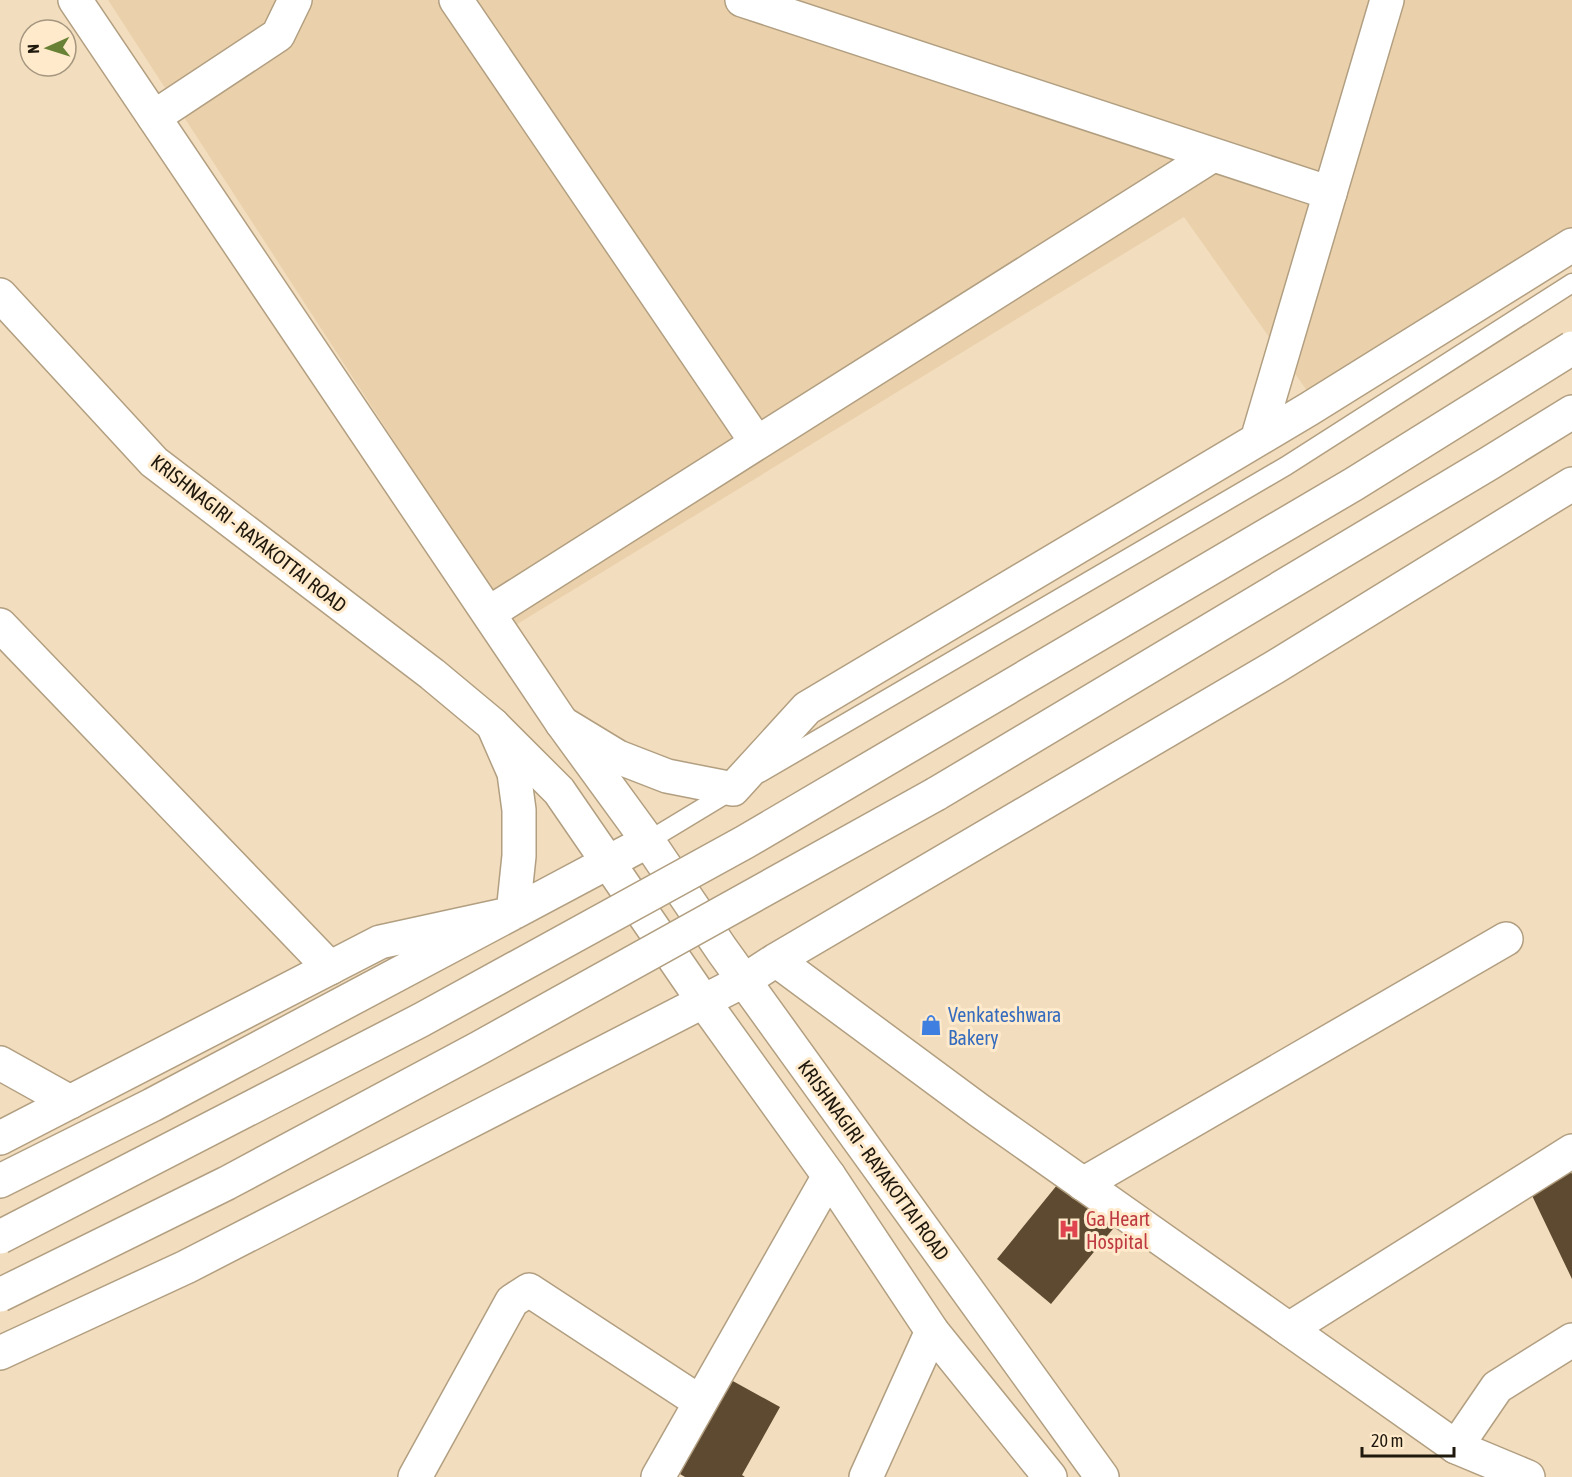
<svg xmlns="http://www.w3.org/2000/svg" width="1572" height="1477" viewBox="0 0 1572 1477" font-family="'Asap Condensed',sans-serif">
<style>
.built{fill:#ead1ac}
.building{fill:#5d4a30}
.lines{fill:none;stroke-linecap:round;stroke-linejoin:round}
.lane-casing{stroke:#b29f81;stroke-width:21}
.street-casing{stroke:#b29f81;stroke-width:36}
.secondary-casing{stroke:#b29f81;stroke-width:36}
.primary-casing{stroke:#b29f81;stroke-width:36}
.highway-casing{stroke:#b29f81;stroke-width:36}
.lane{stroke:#fff;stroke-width:18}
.street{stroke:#fff;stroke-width:33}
.secondary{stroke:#fff;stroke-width:33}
.primary{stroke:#fff;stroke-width:33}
.highway{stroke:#fff;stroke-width:33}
.highway-bridge-casing{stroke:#b29f81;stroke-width:36;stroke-linecap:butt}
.highway-bridge{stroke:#fff;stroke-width:33}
.labels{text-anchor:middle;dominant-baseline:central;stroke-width:6;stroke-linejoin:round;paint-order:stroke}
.street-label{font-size:20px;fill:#1f180d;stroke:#ffeacb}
.shop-label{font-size:20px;fill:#366cbe;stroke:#ffeacb;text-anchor:start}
.health-label{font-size:20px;fill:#be3a42;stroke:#ffeacb;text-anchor:start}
</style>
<rect width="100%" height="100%" fill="#f2ddbe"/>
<path class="built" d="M108,0H1572V233L1310,395L1184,217L514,626Z"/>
<path class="building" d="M1567,1163L1572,1174V1279L1526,1183Z
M1062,1179L1117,1224L1051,1304L997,1259Z
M731,1380L780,1407L742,1475L745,1477H685L680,1474Z"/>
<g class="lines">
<defs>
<path id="lane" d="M760,773L1286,466L1572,283
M648,841L734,789"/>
<path id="street" d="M456,0L757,443L1213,155
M742,0L1330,193
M154,117L278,35L295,0
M489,613L757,443
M0,625L330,968
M0,1063L70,1102
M1083,1184L1506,939
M1289,1329L1572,1151
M1456,1447L1497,1387L1572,1340
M415,1477L512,1301L529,1290L700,1402
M658,1477L829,1176
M866,1477L932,1331"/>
<path id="secondary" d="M1257,440L1387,0
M562,723L618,757L667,776L733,789L807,708L1309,409L1572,245
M776,960L980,1111L1456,1447L1528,1477
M0,1138L380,942L513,913L519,856V810L514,773L493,725
M0,1181L152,1105L648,841
M0,1353L186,1267L745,980L776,960L1275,667L1572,484"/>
<path id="primary" d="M75,0L562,723L648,841L722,950L1102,1477
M0,295L154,462L432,674L492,724L559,791L704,1002L829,1176L932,1331L1050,1477"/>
<path id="highway" d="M936,794L1488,464L1572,412"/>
</defs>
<use href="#lane" class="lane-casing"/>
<use href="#street" class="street-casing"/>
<use href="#secondary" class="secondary-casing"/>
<use href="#primary" class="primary-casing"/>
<use href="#highway" class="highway-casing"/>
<use href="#lane" class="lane"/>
<use href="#street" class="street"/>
<use href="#secondary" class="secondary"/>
<use href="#primary" class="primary"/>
<use href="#highway" class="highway"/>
<defs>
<path id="highway-bridge" d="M0,1237L421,1020L745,842L1354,484L1572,348
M0,1295L227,1183L479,1048L936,794"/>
</defs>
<use href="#highway-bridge" class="highway-bridge-casing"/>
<use href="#highway-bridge" class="highway-bridge"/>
</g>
<defs>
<symbol id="shop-bare" viewBox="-9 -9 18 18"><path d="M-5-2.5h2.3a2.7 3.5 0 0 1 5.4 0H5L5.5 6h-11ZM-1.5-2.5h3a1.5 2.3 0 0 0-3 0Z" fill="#3f7fe0" stroke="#ffeacb" stroke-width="2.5" paint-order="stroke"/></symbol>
<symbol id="hospital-bare" viewBox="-9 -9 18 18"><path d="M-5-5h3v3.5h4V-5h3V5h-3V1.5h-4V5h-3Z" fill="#e0444e" stroke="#ffeacb" stroke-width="2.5" paint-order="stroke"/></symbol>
</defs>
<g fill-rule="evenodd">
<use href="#shop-bare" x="916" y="1010" width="30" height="30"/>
<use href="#hospital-bare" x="1054" y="1214" width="30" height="30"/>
</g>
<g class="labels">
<g class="street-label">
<text transform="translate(249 533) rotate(38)">KRISHNAGIRI - RAYAKOTTAI ROAD</text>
<text transform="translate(874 1160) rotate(54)">KRISHNAGIRI - RAYAKOTTAI ROAD</text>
</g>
<g class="shop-label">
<text x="948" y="1014">Venkateshwara<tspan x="948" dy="23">Bakery</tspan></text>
</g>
<g class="health-label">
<text x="1086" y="1218">Ga Heart<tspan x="1086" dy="23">Hospital</tspan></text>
</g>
</g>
<g transform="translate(48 48) rotate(267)"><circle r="28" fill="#ffeacb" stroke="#a5967f" stroke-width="1.5"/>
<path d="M0-4.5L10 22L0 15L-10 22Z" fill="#688134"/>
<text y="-9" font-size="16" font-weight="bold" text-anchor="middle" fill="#1f180d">N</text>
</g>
<path d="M1362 1447v9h92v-9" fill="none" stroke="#1f180d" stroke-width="3"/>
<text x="1371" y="1447" font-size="18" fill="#1f180d" stroke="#ffeacb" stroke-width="4.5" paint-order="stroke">20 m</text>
</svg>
